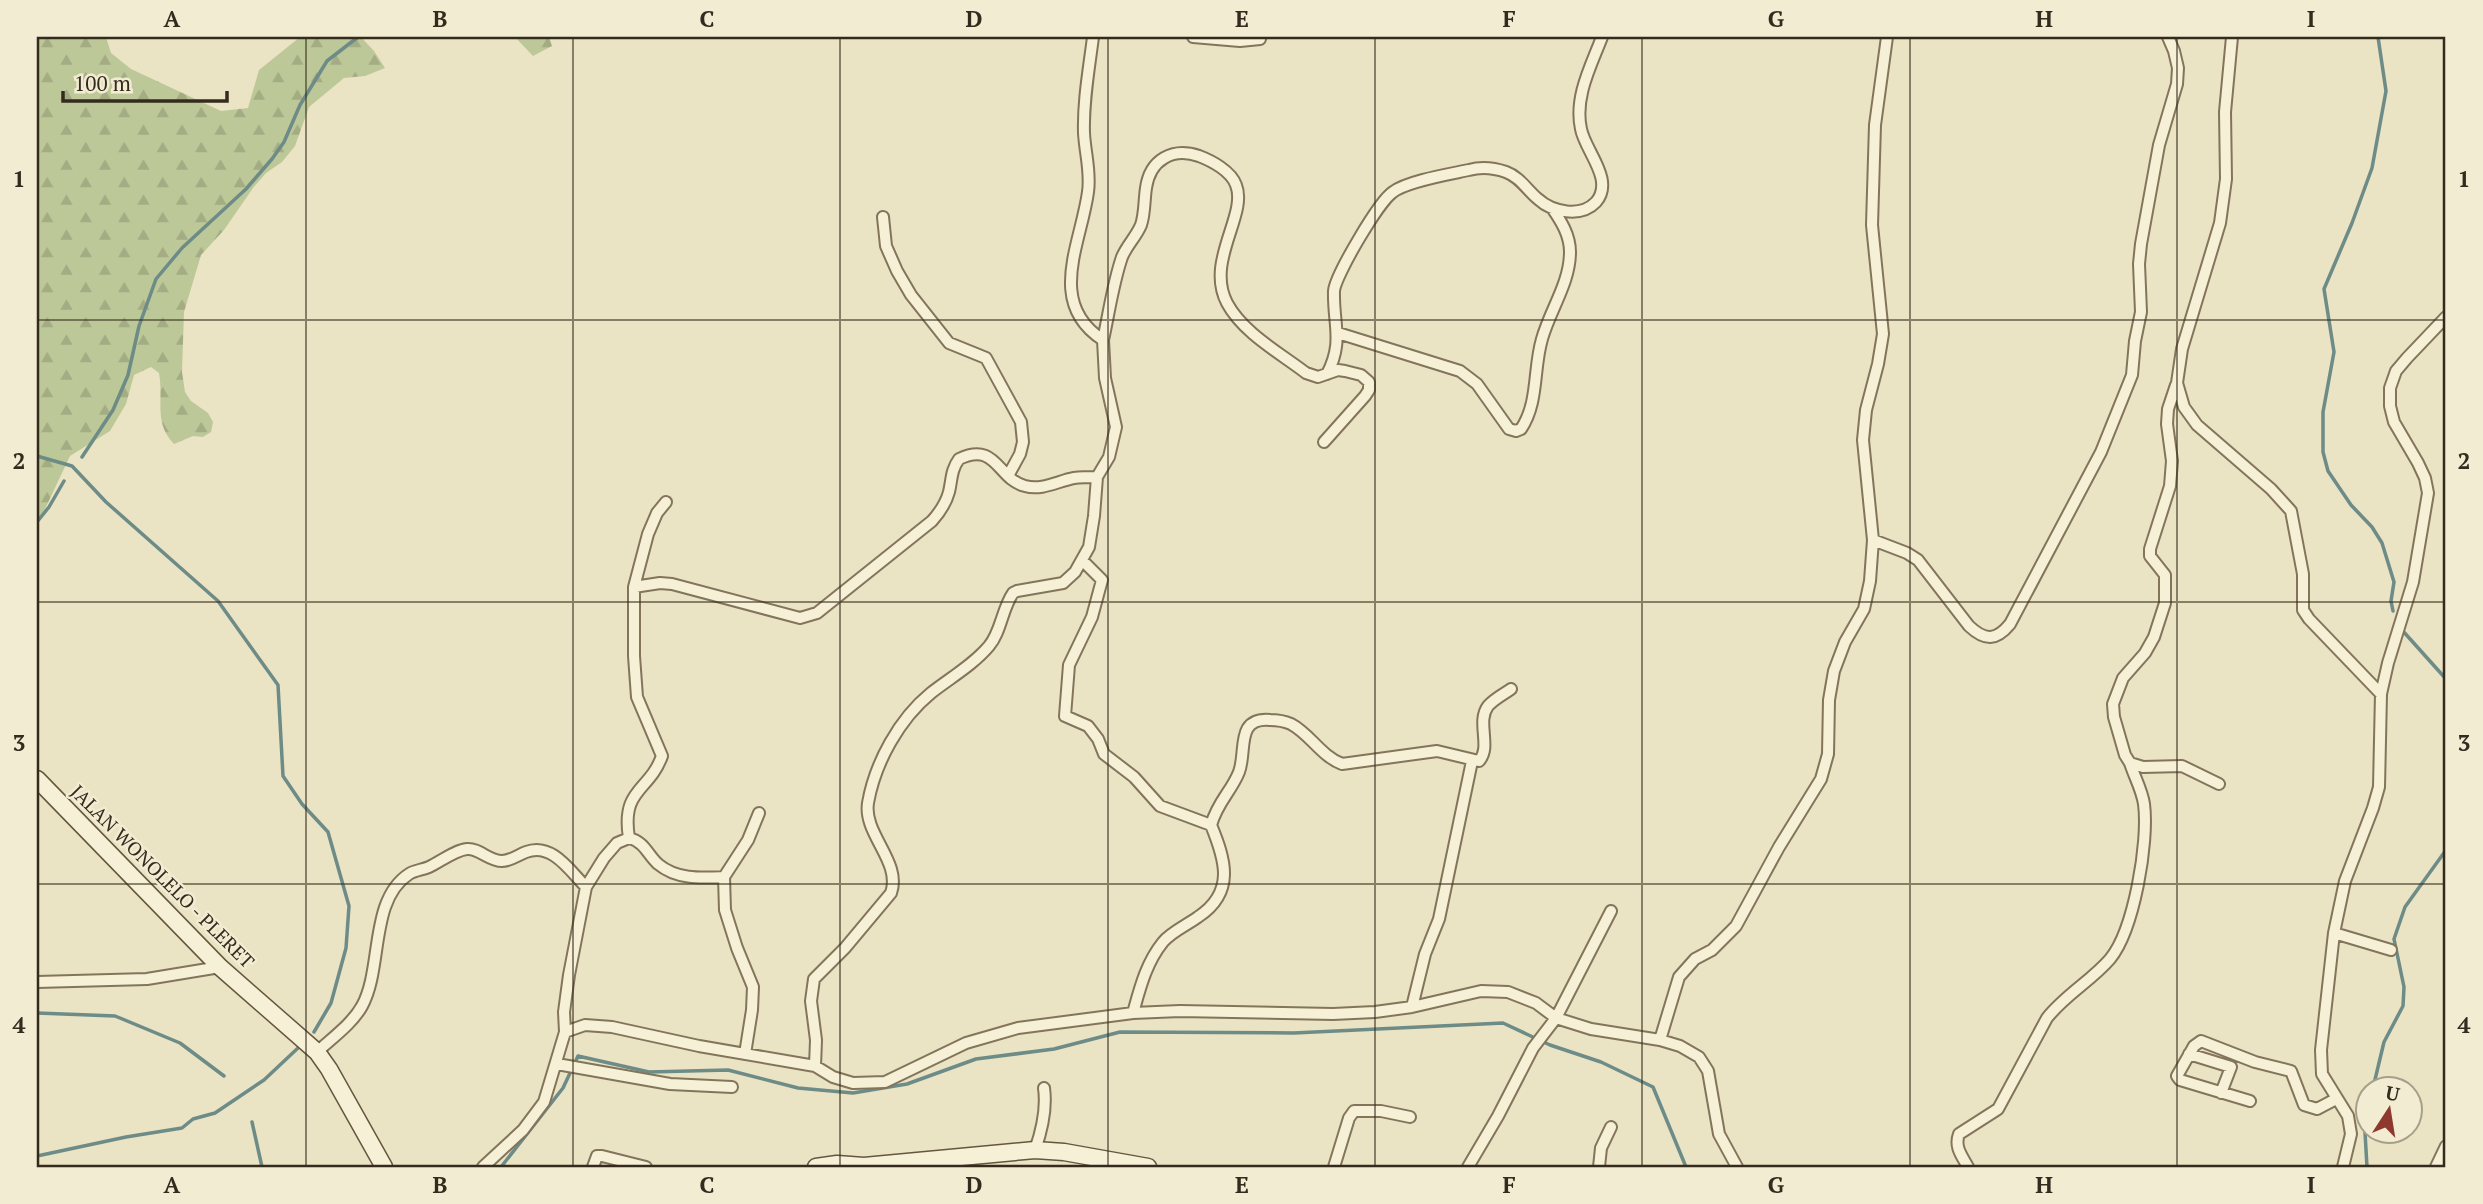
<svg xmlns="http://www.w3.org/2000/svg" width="2483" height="1204" viewBox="0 0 2483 1204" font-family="'PT Serif',serif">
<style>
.forest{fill:url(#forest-firs)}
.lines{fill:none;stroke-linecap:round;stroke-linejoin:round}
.stream{stroke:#6d8b87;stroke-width:3.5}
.minor-casing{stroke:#83755c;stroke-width:14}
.secondary-casing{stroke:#65563f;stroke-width:19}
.minor{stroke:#f6f0d6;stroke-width:10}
.secondary{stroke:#f6f0d6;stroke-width:16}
.grid{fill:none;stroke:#342b1e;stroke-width:2;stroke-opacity:0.55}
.labels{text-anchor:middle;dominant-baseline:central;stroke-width:5;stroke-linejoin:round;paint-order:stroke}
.street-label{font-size:19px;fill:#342b1e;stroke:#f2ecd2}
.neatline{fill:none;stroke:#342b1e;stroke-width:2.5}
.grid-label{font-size:23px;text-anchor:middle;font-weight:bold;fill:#342b1e}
</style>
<defs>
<pattern id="forest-firs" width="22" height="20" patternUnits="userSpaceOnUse" patternTransform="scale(1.75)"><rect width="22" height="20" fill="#bdc898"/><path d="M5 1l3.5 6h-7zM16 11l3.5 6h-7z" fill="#a3ac83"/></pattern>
</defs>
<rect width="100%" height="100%" fill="#eae3c4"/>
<path class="forest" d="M37,37H106L111,53L131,69L221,111L248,108L259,70L300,37H361L374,51L385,68L365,76L344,78L309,107L295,146L282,162L266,173L253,188L224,230L201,255L184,312L182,372L185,392L191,401L208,413L213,422L211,432L203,437L193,436L174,444C153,422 164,401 159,373L151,367L134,375L126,404L110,431L70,456L37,526Z
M515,37H549L552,46L533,56Z"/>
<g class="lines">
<path class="stream" d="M2378,37L2386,91L2372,168L2352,223L2324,289L2334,352L2323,412V452L2328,471L2351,505L2372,527L2382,543L2394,582L2391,601L2393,611
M37,456L72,466L106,502L218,601L278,685L283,776L302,804L328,832L349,906L346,948L331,1003L314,1032
M82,457L113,410L128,375L139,326L156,279L182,248L246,189L272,159L284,142L300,105L327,61L358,37
M37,522L49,507L64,481
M2402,630L2446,679
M37,1013L115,1016L180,1043L224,1076
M2373,1088L2384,1042L2403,1006L2404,987L2394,939L2405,907L2446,850
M252,1122L262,1167
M37,1156L126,1137L182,1128L193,1119L215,1113L264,1080L298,1048
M501,1167L563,1088L578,1056L649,1072L728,1070L798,1088L853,1093L907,1084L976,1059L1054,1049L1120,1032L1294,1033L1503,1023L1550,1045L1601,1062L1653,1087L1686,1167
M2367,1167L2364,1115L2368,1104"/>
<defs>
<path id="minor" d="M1193,37L1240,41L1260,39
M2232,37L2225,112L2226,179L2220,223L2182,349L2177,383L2184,407L2197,425L2271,489L2291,511L2303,574V610L2309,619L2381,694
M883,217L886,246L897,271L911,295L949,343L986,358L1021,422L1023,442L1020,454L1008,476
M1338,333L1460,371L1477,384L1509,429L1516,431L1521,429C1539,402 1533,369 1542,339C1550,310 1570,283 1570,252C1570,235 1561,221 1552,208
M1103,340C1109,313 1113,283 1122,257C1127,245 1136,237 1141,225C1145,213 1144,201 1146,188C1150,160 1172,147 1199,156C1212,161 1231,171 1236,185C1248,215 1205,261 1227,303C1243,333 1280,353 1306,373L1318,377L1338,370L1345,371L1361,375L1369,382V390L1365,396L1324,442
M1327,374C1344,342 1333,324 1334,291C1335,276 1379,201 1393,192C1407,181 1450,174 1469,170C1480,167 1494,168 1506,172C1520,177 1527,190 1538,199C1552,212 1581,218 1596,202C1615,180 1585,151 1581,129C1574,97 1591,66 1602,37
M2176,385L2168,409L2167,424L2172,461L2170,486L2150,549V556L2165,575V603L2154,637L2145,653L2123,678L2113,704L2114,717L2125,755L2130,763L2143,767L2182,766L2219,784
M1873,540L1907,553L1918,560L1969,626C1985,641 1996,641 2010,624L2101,452L2132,375L2135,341L2141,312L2139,264L2141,244L2159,145L2177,84L2178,68L2174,51L2168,37
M1083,561L1102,580L1092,617L1069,665L1065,716L1088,726L1098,739L1104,754L1134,777L1160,806L1211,825C1225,859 1236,892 1198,917C1187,925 1171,932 1163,942C1146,963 1140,988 1133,1013
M634,587L660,583L672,584L800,618L817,613L932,521C940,512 946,503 949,492C952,479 951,470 959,459C997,441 997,479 1025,486C1042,491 1058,481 1074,478C1082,477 1089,477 1097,477
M1211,825C1218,801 1231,792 1239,772C1247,751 1235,717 1270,720C1277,720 1284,721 1291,724C1310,734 1321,756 1342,764L1437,751L1479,761C1492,747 1476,722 1488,706C1494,699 1504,694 1511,689
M629,838C621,788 649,792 662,756L637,697L634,656V587L648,534L657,513L666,502
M2334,933L2391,950
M37,982L147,979L220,967
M1412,1007L1425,954L1439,919L1472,761
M565,1032L585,1025L612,1027L699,1046L815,1066L833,1077L853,1083L885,1082L966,1043L1018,1028L1133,1013L1180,1011L1333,1014L1375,1012L1412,1007L1481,991L1508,992L1536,1003L1556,1018L1591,1029L1660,1040L1680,1046L1699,1057L1708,1071L1719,1134L1737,1167
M1660,1040L1679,977L1695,959L1712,950L1736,926L1779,847L1821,779L1828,754L1829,700L1834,671L1845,642L1864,609L1870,581L1873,540L1863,440L1866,410L1878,364L1883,334L1872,225L1875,125L1887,37
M317,1052C332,1038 352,1024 362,1006C383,968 369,900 409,874C415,870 422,870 429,867C440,862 455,850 467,849C479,848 489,861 502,861C511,861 518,855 526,852C552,842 570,871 586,887
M745,1054L752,1010L753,987L737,948L725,910L724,877L748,840L759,813
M2189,1054L2231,1067L2221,1093
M557,1064L670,1084L732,1087
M815,1066L816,1040L811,1001L814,979L845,948L891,893C902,862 863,834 868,803C875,763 899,719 931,693C950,678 973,665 989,646C1001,632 1002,609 1013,593L1017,591L1063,583L1075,572L1089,547L1094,516L1097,477L1109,457L1116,427L1105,378L1103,340C1046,303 1081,244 1088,192C1091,172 1085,153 1084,133C1083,101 1089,69 1093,37
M2250,1101L2180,1080L2177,1076L2194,1046L2201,1041L2255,1062L2291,1071L2304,1105L2317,1109L2336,1099
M1035,1150C1042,1130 1047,1109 1044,1088
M483,1167L523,1130L544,1102L565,1032L564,1012L569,975L586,887L604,858L617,843L629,838C645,842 647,854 658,864C677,880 702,878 724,877
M593,1167L597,1156H602L646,1167
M1334,1167L1349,1118L1354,1111H1381L1410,1117
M1468,1167L1498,1116L1533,1048L1556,1018L1611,911
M1599,1167L1601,1148L1611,1127
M1968,1167C1962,1156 1954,1147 1959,1134L1998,1109L2047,1018C2065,995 2091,981 2110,959C2134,930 2149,842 2144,804C2142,790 2134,776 2130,763
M2343,1167L2351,1134L2348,1116L2322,1074L2321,1050L2334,933L2345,881L2373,808L2379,787L2381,694L2388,663L2413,582L2428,493L2425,478L2418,463L2394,422L2390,406V388L2396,371L2407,358L2446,317
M2436,1167L2446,1146"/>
<path id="secondary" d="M37,779L220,967L317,1052L329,1069L384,1167
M816,1167L837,1164L864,1166L1035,1150L1064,1152L1148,1167"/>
</defs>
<use href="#minor" class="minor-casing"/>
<use href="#secondary" class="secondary-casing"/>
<use href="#minor" class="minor"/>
<use href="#secondary" class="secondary"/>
</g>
<path class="grid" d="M306,37V1167M573,37V1167M840,37V1167M1108,37V1167M1375,37V1167M1642,37V1167M1910,37V1167M2177,37V1167M37,320H2446M37,602H2446M37,884H2446"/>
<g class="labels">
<g class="street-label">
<text transform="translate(163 876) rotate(45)">JALAN WONOLELO - PLERET</text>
</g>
</g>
<rect width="2483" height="1204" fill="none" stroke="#f2ecd2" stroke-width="77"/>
<g transform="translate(2389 1110) rotate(12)"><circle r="33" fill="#f2ecd2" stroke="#a69f8a" stroke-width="2"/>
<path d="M0-5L12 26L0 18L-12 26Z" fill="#8e3930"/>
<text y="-10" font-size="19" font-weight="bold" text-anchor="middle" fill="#342b1e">U</text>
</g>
<path d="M63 91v10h164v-10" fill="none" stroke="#342b1e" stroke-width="3.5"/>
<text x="74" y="91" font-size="21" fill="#342b1e" stroke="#f2ecd2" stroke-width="5" paint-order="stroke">100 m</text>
<rect x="38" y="38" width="2406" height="1128" class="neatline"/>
<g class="grid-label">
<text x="172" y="27">A</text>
<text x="440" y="27">B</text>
<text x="707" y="27">C</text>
<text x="974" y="27">D</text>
<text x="1242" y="27">E</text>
<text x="1509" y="27">F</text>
<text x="1776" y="27">G</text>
<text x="2044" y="27">H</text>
<text x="2311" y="27">I</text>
<text x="19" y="187">1</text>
<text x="2464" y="187">1</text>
<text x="19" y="469">2</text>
<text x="2464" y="469">2</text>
<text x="19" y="751">3</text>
<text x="2464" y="751">3</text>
<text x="19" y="1033">4</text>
<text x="2464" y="1033">4</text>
<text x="172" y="1193">A</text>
<text x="440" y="1193">B</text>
<text x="707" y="1193">C</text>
<text x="974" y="1193">D</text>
<text x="1242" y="1193">E</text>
<text x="1509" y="1193">F</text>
<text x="1776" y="1193">G</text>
<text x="2044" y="1193">H</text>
<text x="2311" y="1193">I</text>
</g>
</svg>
